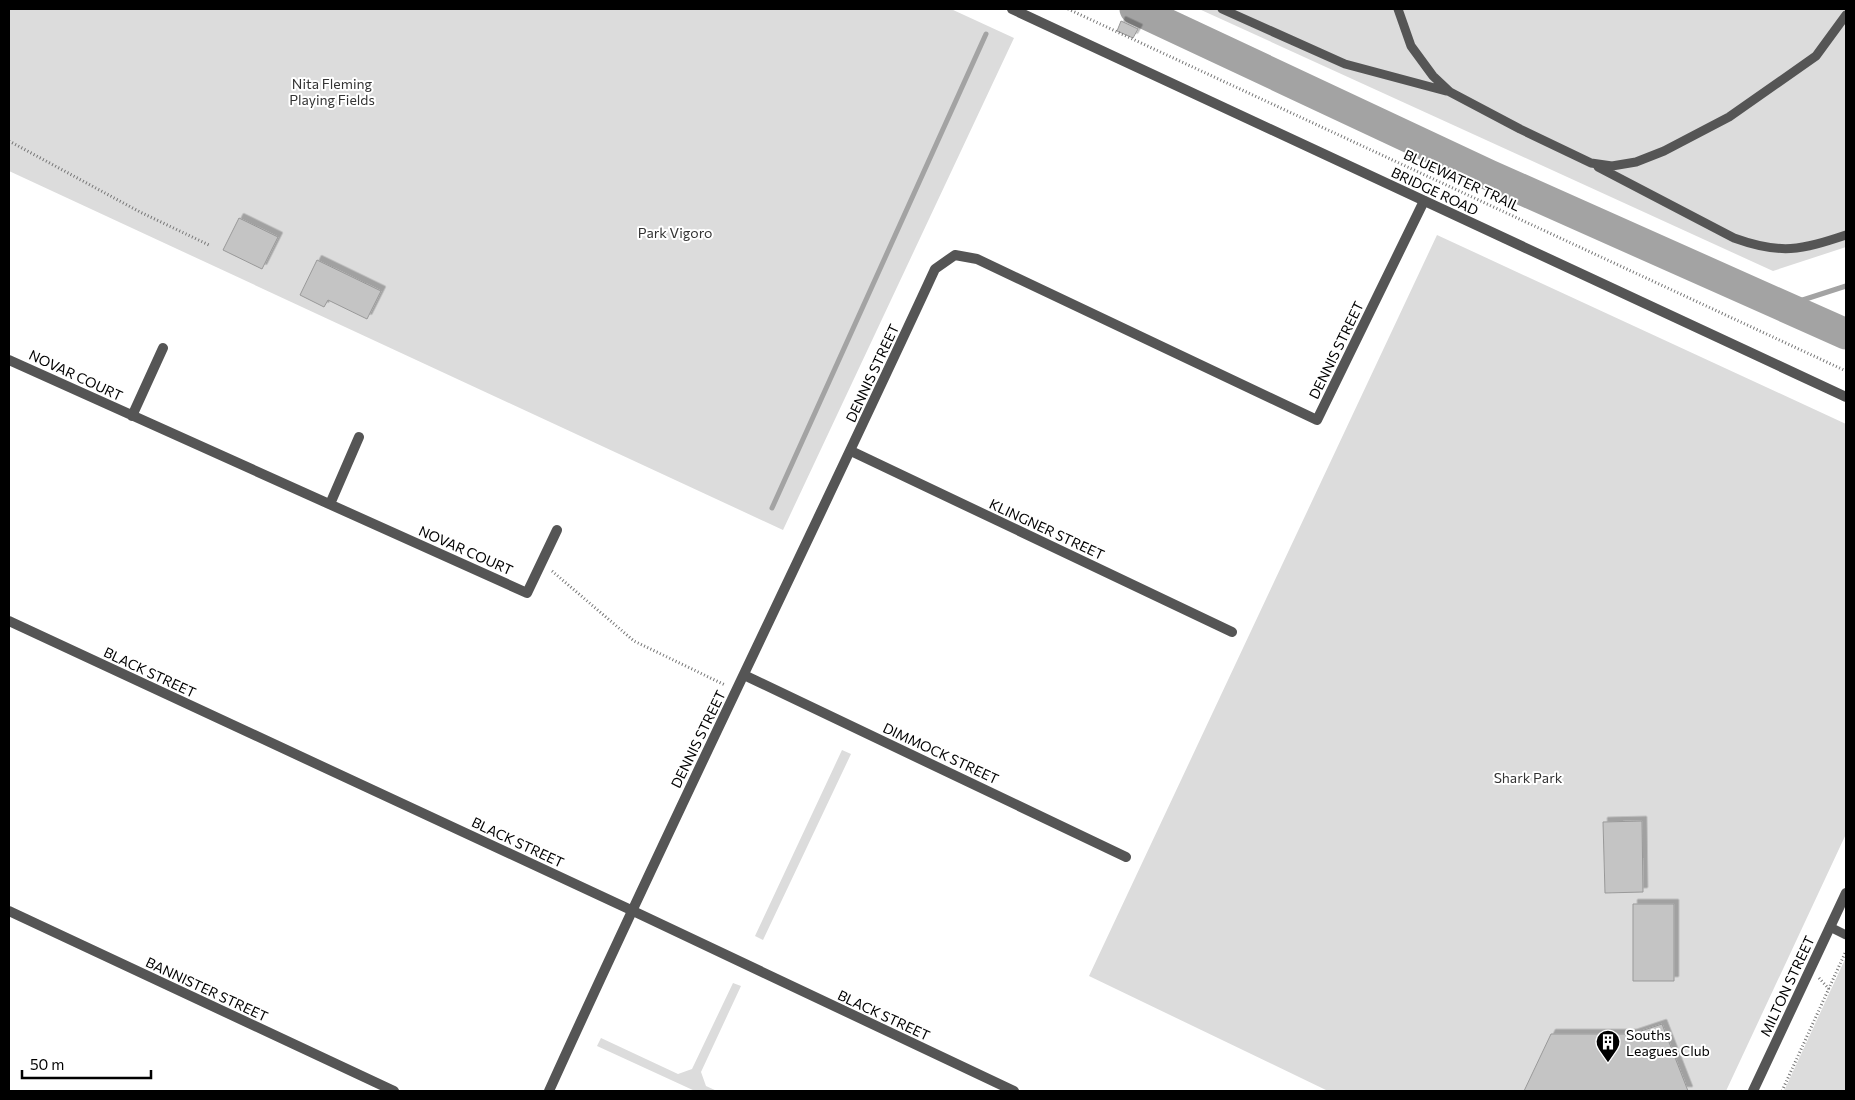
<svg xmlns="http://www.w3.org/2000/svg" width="1855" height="1100" viewBox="0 0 1855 1100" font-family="Commissioner,sans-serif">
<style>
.green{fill:#dcdcdc}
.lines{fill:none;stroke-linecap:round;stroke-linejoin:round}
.stream{stroke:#a3a3a3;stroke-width:5}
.river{stroke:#a3a3a3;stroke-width:31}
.building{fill:#c4c4c4;stroke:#999;filter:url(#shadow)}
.path{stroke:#777;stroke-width:3;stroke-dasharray:1 2.5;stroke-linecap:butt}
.service{stroke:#555;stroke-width:9}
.minor{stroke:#555;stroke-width:10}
.tertiary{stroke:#555;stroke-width:10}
.labels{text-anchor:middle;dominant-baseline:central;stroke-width:4;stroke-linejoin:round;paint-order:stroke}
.park-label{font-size:14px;fill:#333;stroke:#fff}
.street-label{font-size:14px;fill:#000;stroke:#fff}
.poi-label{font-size:14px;fill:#000;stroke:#fff;text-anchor:start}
</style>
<defs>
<filter id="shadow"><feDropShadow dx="4.5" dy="-4.5" stdDeviation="0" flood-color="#0004"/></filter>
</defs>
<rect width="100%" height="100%" fill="#fff"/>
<path class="green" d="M9,9H951L1014,38L783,530L9,171Z
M1199,9H1846V247L1773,271Z
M1437,235L1846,424V834L1726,1091H1328L1089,976Z
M842,750L851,754L763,940L755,936Z
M1846,957V1091H1784Z
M733,983L741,986L701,1072L706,1086L717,1091H695L597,1046L601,1038L678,1074L692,1069Z"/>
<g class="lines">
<path class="stream" d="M1784,306L1846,286
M772,508L986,34"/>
<path class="river" d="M1135,9L1489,175L1846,334"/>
</g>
<path class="building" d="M1121,21L1138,29L1133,38L1117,31Z
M239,218L278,237L262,269L223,250Z
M317,260L381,291L367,319L328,300L324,307L300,295Z
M1642,821L1643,892L1605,893L1603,822Z
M1633,904H1674V981H1633Z
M1662,1024L1688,1091H1524L1551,1034H1632Z"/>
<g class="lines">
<path class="path" d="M1068,9L1846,371
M9,141L140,212L209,245
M552,571L634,641L725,685
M1819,978L1829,989
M1782,1091L1846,951"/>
<path class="service" d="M1222,9L1345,64L1446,91
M1398,9L1411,46L1433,76L1450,92L1520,129L1591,163L1612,166L1636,162L1664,151L1729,117L1816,56L1846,15
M1598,167L1734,238C1781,255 1801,250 1846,235
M1830,927L1846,935"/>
<path class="minor" d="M9,360L527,593L557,530
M132,416L163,348
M851,451L1232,632
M330,504L359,437
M744,675L1126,857
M9,911L394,1091
M549,1091C674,815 808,544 935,269L955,255L977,259L1317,420L1424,201"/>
<path class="tertiary" d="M1012,9L1846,397
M9,621L631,910L1014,1091
M1753,1091L1846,893"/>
</g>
<defs>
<symbol id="building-pin" viewBox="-11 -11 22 30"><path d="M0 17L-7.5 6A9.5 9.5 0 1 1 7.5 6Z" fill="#000" stroke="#fff"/><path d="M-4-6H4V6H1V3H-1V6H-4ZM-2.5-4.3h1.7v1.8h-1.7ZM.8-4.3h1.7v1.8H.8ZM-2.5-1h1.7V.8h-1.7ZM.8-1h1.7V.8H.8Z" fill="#fff"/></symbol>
</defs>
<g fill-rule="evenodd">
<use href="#building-pin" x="1594" y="1028" width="28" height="38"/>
</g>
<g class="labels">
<g class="park-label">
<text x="332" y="83">Nita Fleming<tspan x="332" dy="16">Playing Fields</tspan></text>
<text x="675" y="232">Park Vigoro</text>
<text x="1528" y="777">Shark Park</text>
</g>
<g class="street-label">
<text transform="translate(1462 180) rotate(25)">BLUEWATER TRAIL</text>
<text transform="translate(1435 191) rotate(25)">BRIDGE ROAD</text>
<text transform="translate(1336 350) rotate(-64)">DENNIS STREET</text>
<text transform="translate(872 373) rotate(-65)">DENNIS STREET</text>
<text transform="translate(76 375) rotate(25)">NOVAR COURT</text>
<text transform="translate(1047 529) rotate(25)">KLINGNER STREET</text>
<text transform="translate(466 550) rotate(24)">NOVAR COURT</text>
<text transform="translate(150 672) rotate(25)">BLACK STREET</text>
<text transform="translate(698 739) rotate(-64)">DENNIS STREET</text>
<text transform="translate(941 753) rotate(25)">DIMMOCK STREET</text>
<text transform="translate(518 842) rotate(25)">BLACK STREET</text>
<text transform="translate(1787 986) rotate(-65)">MILTON STREET</text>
<text transform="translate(207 989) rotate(25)">BANNISTER STREET</text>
<text transform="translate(884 1015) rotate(25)">BLACK STREET</text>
</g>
<g class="poi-label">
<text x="1626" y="1034">Souths<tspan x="1626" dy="16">Leagues Club</tspan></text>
</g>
</g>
<rect width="1855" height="1100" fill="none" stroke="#000000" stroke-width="20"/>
<path d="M22 1070v8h129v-8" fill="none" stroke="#000000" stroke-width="2.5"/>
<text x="30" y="1070" font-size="15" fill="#000000" stroke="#ffffff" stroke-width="4" paint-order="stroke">50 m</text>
</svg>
